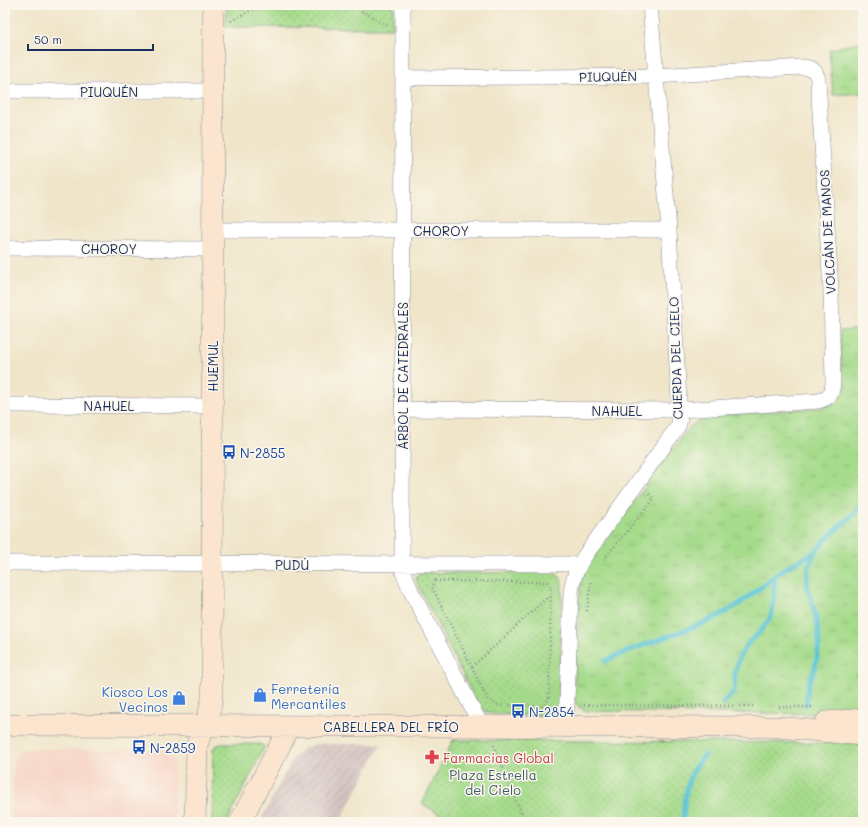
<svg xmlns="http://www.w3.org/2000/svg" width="868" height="827" viewBox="0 0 868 827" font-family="Mali,sans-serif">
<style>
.built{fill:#f6d2c3}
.industrial{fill:url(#industrial-furrows)}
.grass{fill:url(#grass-tufts);stroke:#608574}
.park{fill:url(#park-dots);stroke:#608574}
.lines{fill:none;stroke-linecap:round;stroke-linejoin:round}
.stream{stroke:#59c4d3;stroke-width:5}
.street-casing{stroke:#868a94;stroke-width:16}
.secondary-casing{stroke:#868a94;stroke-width:22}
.path{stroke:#868a94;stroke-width:2.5;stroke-dasharray:1 3;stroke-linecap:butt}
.street{stroke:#fff;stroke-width:15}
.secondary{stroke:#fbe5cf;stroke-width:21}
.labels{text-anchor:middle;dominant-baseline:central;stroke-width:3;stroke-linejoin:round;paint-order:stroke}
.street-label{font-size:13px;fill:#1b2f5e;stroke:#fbf7ec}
.transit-label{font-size:13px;fill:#164399;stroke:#fbf7ec;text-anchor:start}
.shop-label{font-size:13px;fill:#366cbe;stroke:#fbf7ec;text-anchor:start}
.health-label{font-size:13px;fill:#be3a42;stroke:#fbf7ec;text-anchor:start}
.park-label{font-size:13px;fill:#3e5a69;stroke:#fbf7ec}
</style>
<defs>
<pattern id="industrial-furrows" width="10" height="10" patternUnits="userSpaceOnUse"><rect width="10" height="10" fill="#d1bfbd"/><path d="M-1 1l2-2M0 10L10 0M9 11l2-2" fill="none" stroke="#b3a4a5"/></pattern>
<pattern id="grass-tufts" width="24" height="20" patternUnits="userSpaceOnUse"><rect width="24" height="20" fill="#a6db8b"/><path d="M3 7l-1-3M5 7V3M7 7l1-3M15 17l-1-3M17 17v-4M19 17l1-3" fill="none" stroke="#8ebc7a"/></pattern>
<pattern id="park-dots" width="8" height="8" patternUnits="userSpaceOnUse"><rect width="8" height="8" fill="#a6db8b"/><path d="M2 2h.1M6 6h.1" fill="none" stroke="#8ebc7a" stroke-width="1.8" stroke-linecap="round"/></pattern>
</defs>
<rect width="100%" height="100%" fill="#fbf7ec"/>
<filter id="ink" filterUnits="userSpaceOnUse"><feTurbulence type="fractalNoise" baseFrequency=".025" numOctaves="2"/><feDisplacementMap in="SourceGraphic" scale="8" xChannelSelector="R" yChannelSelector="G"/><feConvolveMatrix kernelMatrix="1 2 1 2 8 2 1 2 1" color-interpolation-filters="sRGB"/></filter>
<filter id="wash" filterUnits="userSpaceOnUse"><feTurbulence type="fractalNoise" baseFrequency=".012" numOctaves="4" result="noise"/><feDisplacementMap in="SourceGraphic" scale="16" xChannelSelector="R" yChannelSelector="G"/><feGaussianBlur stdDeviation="0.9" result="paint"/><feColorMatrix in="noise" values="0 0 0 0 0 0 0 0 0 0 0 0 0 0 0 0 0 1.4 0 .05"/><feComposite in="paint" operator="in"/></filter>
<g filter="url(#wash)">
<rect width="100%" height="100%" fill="#f0e5c9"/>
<path class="built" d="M21,749L166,750L174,759V822H12L13,759Z"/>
<path class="industrial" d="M316,744H381L340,822H260L293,758L304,748Z"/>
<path class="grass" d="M863,41V93L833,95L829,50Z
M863,329V714L723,713L588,711C578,709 574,704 574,694L580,589C581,581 583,574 587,566L685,433C692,424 699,419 711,416L819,408C833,405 841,402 843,387L840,331Z"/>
<path class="park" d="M226,5H393V28L226,27Z
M550,572C558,574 561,576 562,584L560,701C559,705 558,709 554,712C546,718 507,714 495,714C486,713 482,710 477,703L417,583L416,577L418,574L423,573Z
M453,740L863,743V822H441V817L440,814L422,804Z
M221,744H260L264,746V748L227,822H212L213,750L215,746Z"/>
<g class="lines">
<path class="stream" d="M605,661C643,642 686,634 724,613C746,602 763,584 783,570C793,563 804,558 815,552
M723,703L734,692L735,672L740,656L748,643L758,634L769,620L773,608L775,576
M806,705L807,693L809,682L814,671L817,658L819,642L817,621L807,585L808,567L815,552L830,535L854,514L863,500
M683,822C683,810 686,784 692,773C695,766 700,761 705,755"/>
</g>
</g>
<g filter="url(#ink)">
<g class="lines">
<defs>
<path id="street" d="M403,5L402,564L403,572L411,591L482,727
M5,91H213
M212,230H669
M5,248L213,249
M5,405L212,406
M402,409L680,410L818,401C830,398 832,395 833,382L831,291L818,79C815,69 812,68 802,67L656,76L403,78
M5,563L580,564
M566,727L571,593C572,579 577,569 584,557L676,429L679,424L680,417L669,230L650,5"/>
<path id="secondary" d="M826,722L863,719
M5,725L778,727L863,735
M195,822L197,745C202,728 211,716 212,697L213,5
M240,822L290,726"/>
</defs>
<use href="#street" class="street-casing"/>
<use href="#secondary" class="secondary-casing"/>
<path class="path" d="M351,5L387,25
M231,21L261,5
M604,559L654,499L648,493
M435,581L547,582L551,588L549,699L542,706L496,705L488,700L432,587Z
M587,611L591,580
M472,667L550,595
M584,705L756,706
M779,707H814
M494,745L525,822"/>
<use href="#street" class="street"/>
<use href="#secondary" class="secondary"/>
</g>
</g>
<defs>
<symbol id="bus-bare" viewBox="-9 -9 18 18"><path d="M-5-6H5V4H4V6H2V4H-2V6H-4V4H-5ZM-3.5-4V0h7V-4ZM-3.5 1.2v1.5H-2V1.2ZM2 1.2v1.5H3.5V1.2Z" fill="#1a4fb4" stroke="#fbf7ec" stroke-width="2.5" paint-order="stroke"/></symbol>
<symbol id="shop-bare" viewBox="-9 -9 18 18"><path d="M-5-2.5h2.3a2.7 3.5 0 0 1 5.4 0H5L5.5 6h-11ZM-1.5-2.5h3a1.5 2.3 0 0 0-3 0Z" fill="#3f7fe0" stroke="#fbf7ec" stroke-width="2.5" paint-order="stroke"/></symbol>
<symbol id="pharmacy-bare" viewBox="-9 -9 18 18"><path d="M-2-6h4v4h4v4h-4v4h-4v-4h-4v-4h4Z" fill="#e0444e" stroke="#fbf7ec" stroke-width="2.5" paint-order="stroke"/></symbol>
</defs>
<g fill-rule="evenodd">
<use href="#bus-bare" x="219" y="442" width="20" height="20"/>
<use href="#shop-bare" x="250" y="685" width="20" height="20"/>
<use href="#shop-bare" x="169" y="688" width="20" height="20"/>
<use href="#bus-bare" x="508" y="701" width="20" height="20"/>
<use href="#bus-bare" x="129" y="737" width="20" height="20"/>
<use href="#pharmacy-bare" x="422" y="747" width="20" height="20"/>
</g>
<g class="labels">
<g class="street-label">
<text transform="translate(608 76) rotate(-1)">PIUQUÉN</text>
<text x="109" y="91">PIUQUÉN</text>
<text x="441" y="230">CHOROY</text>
<text transform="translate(827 232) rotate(-93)">VOLCÁN DE MANOS</text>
<text x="109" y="248">CHOROY</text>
<text transform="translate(675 358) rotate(-92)">CUERDA DEL CIELO</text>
<text transform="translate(212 366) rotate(-90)">HUEMUL</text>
<text transform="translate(402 376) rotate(-90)">ÁRBOL DE CATEDRALES</text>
<text x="109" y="405">NAHUEL</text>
<text x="617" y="410">NAHUEL</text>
<text x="292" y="564">PUDÚ</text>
<text x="391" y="726">CABELLERA DEL FRÍO</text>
</g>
<g class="transit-label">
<text x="240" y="452">N-2855</text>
<text x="529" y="711">N-2854</text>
<text x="150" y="747">N-2859</text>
</g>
<g class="shop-label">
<text x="271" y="688">Ferretería<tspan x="271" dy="15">Mercantiles</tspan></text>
<text x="168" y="691" text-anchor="end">Kiosco Los<tspan x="168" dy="15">Vecinos</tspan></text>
</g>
<g class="health-label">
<text x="443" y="757">Farmacias Global</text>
</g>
<g class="park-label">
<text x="493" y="774">Plaza Estrella<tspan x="493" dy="15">del Cielo</tspan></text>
</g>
</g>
<rect width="868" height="827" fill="none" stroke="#fbf7ec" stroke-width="20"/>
<path d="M28 44v6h125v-6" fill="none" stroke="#1b2f5e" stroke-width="2"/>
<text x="34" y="44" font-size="12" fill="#1b2f5e" stroke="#fbf7ec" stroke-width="3" paint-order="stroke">50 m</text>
</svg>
